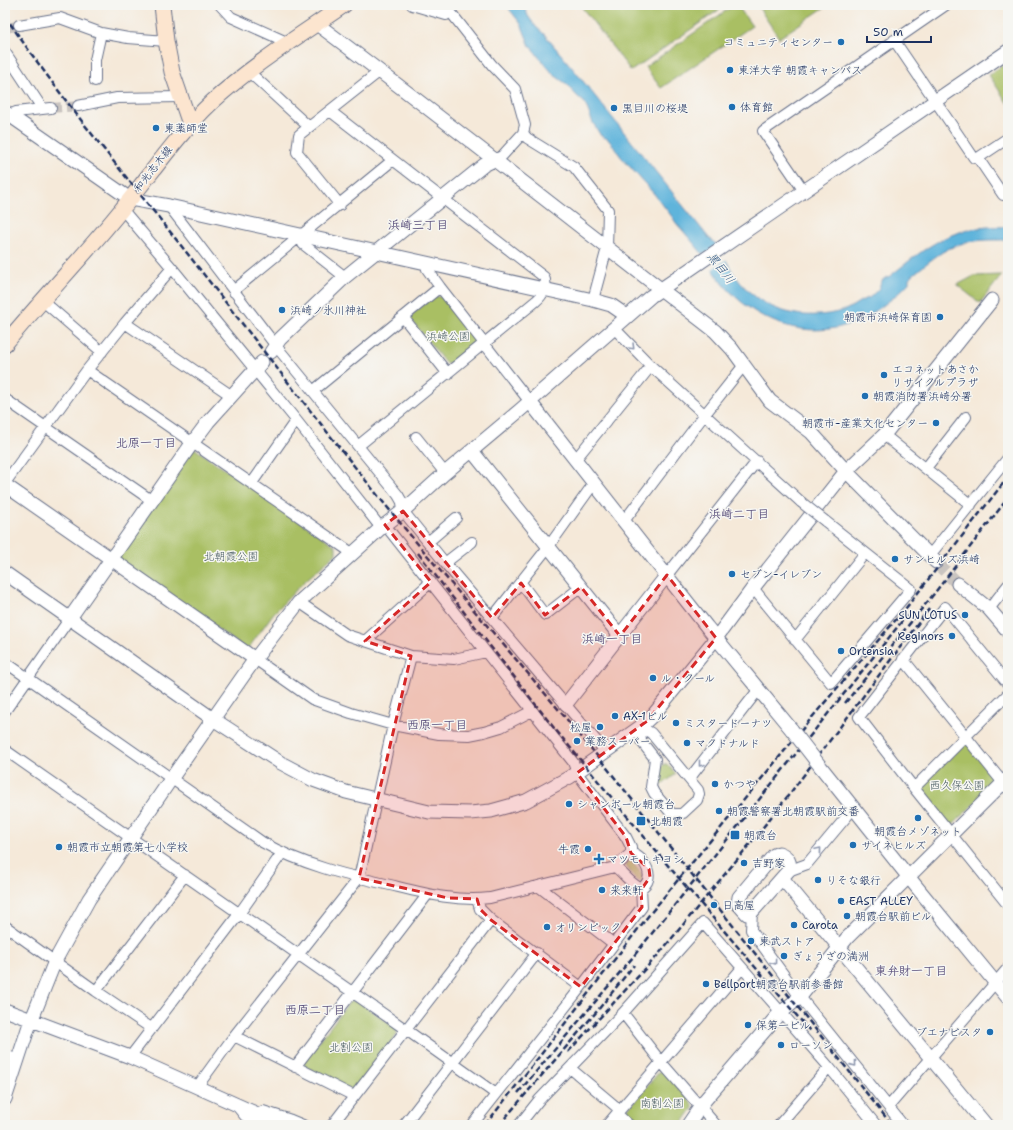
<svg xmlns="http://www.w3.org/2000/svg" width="1013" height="1130" viewBox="0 0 1013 1130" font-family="'Shantell Sans','Klee One',sans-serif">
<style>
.green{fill:#a9bf64;stroke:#627761}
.water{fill:#5eb4db;stroke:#3c729c}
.pier{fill:#f5e9d9}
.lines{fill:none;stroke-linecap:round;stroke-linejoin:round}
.minor-tunnel{stroke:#c9c4c0;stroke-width:10;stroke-dasharray:10 5;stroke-linecap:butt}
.tertiary-tunnel{stroke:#c9c4c0;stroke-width:13;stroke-dasharray:13 6;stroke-linecap:butt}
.minor-casing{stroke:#677089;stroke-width:12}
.tertiary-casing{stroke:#677089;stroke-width:15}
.secondary-casing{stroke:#677089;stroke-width:17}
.minor{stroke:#fff;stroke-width:10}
.tertiary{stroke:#fff;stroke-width:13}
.secondary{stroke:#fce5cf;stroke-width:15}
.rail{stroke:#1b2f5e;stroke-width:2.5;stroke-dasharray:6 3;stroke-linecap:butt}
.minor-bridge-casing{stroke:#677089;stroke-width:12;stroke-linecap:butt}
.tertiary-bridge-casing{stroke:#677089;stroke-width:15;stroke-linecap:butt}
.minor-bridge{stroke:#fff;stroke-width:10}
.tertiary-bridge{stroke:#fff;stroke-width:13}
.oneway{stroke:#8d97ae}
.marked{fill:#d62828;fill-opacity:0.2;stroke:#d62828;stroke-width:3;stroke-dasharray:8 5;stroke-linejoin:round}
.poi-dot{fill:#1f6fb2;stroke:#f6f6f2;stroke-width:1.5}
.labels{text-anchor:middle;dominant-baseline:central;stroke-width:3;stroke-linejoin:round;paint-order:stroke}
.poi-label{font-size:11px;fill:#1b2f5e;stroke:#f6f6f2;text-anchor:start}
.street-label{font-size:11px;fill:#1b2f5e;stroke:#f6f6f2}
.park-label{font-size:11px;fill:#465a60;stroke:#f6f6f2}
.neighbourhood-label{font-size:12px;font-weight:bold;fill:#605680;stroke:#f6f6f2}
.water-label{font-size:12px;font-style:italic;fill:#2f5784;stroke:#f6f6f2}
</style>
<rect width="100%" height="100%" fill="#f6f6f2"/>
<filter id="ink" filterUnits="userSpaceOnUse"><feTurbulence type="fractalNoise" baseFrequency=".025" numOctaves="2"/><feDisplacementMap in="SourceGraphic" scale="8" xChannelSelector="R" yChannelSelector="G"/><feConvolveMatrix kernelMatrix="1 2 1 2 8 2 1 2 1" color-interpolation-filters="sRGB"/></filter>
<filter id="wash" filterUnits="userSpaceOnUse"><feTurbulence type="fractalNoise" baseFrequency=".012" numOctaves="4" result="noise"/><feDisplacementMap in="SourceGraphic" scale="16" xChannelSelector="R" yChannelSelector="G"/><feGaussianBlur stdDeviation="0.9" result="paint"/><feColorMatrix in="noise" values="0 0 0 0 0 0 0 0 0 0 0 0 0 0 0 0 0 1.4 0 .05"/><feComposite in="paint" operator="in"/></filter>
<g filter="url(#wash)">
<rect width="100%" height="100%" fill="#f5e9d9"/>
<path class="green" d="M580,5H726L631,71Z
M734,5H737L752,26L661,88L645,67Z
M757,5H828L779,38Z
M1003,65L1008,72V104L989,75Z
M1002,275L980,303L957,285L974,276Z
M434,296L442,297L477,340V344L452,364H446L409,317Z
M194,448L336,546V554L305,581L273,614L250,646L246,649L119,560V555Z
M963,745H969L995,778L994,784L952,826L947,824L920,787Z
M664,764H667L676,774L659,787L661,768Z
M628,861H631L644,876L643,880L637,881L626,866V863Z
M350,1001H357L397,1028V1035L355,1088L349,1089L304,1066V1061Z
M660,1071H665L693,1104V1108L681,1125H633L625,1117V1112Z"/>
<path class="water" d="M506,5H524L528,16L536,27L544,34L574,70L709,238C722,246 727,265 736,277C762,312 804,323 845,310C853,307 861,299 869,298C872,295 877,291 879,288C882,281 881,279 890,276C930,244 954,224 1008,227V240C991,240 971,239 955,246C938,252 923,267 909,278V283C897,295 885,305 871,314C820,345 762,328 725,286C716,275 708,262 700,251C692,241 684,232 676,223L673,218L655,195L622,158L608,139L601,136L593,123L585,103L575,94L568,85L554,75L530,46L521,24Z"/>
<path class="pier" d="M723,250L727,259L711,270L700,255Z"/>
</g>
<g filter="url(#ink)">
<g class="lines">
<path class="minor-tunnel" d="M5,28L17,26
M51,108L78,106"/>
<path class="tertiary-tunnel" d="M936,562L958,584"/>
<defs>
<path id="minor" d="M220,5L231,17L289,43
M412,5L446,15L449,12
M445,5L492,65L515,89L525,125L523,133L502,156L494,160
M19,25L60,18L101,33L128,38L166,41
M894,40L974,158H978L1008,138
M5,52L42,108
M248,71L309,127
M95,81V60L101,33
M78,106L117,98L180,97
M330,111L544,277C548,286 543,295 536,301L358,446
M10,115L16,112L51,108
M523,133L527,138L574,167L608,210L607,248L593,300
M978,158L1003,195H1008
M804,191L763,131L946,5
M340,205L297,152L299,135L380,71
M169,206L276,346L398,495L402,502L403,511L445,563L605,751
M122,209L172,268L296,420L381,528
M301,235L303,244L345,277
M426,262L427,269L440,287L530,402
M234,292L238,287L393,160
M43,301L102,352
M403,317L448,374
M125,323L232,396
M614,328L651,366L801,502
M87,370L352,553
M313,391L440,287
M5,399L151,500
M884,435L971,505
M416,437L445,473
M575,460L651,366
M926,468L966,417
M5,483L87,370L125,323L172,268
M252,483L296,420
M624,521L702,418L744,365
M385,525L573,762L577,773L626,837L631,847V853
M428,542L456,518
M930,555L1008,458
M445,563L472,542
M667,575L757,461
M521,583L545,615L581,587
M753,588L831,683L911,589L825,521
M299,602L347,635L411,656L454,659L486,652
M989,609L1008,585
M492,618L549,546L594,483
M795,640L865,553
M365,641L431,582
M255,659L312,699L351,713L393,725L439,734L469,735L484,732L501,727L532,711
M903,659L1008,789
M5,662L262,842C302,865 346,875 390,885C423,893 455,902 490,898L615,867L631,853C645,857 657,879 641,888
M1008,684L945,607L859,717L914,788L1008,905
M5,711L70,618
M640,727L651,733L698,790L699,794L697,800L683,813L679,814H672L654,793L651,787L655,759L641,741Z
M5,750L405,1029L496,1094
M689,779L759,689
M914,788L1008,694
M615,867C623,872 632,886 641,888
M788,871L807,864L853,809
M538,886L614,944
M477,899L480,909L491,920L581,987
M752,912L751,930L800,997L903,1125
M5,926L96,991L151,1028
M96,991L185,875
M623,1013L661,1062L716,1125
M234,1036L354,1096
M5,1055L18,1060
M130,1057L239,914L282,853
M295,1067L428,894
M570,1068L620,1110
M197,1087L234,1036L359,878L393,725L411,656
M236,1105L245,1116L261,1125
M889,1106L1008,968
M263,1111L291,1120L303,1125
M617,1114L629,1125
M332,1125L491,920
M404,1125L537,953
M472,1125L581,987L642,907L641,888
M519,1125L539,1100L623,1013L703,923L829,1067L876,1125
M607,1125L742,968
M779,1125L829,1067"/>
<path id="tertiary" d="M317,24C451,124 582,229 715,331L732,349L770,401L811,432L846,471L936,562
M5,112L130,199L169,206L593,300L611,305L627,316
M271,352L280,339L345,277L484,165L494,160
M530,402L707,627L792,730
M472,451L620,636
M5,485L255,659
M5,573L213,719L281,763L313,780L346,792L429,812L470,813L491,811L509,806L526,801L570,777L640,727L654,714L716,638L753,588L846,471L884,435L992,300
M958,584L989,609L1008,631
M70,618L193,442L208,422L262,362
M566,704L667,575
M820,766L915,885L1008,998
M779,853C788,856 792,863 788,871L752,912L747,914L738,904L739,897L774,855Z
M782,878L986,1125
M5,1010L130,1057L282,1125
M5,1099L28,1029L55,961L89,899L171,779L255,659L299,602L381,528L403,511L445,473L519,411L651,296L1008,51
M688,1125L705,1100L778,1015L800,997L847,938L1008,778"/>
<path id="secondary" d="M162,5L166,41L172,72L190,124
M5,344C43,298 85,255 122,209C152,173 178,134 212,102C252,65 299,36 344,5"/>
</defs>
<use href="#minor" class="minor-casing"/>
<use href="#tertiary" class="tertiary-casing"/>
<use href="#secondary" class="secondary-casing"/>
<use href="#minor" class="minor"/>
<use href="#tertiary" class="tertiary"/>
<use href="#secondary" class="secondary"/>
<path class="rail" d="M5,16C61,99 125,175 187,253C252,336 317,420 383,502C455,590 531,675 603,763L892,1125
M418,553L550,723L665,862L810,1031
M845,703L933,595L1008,498
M568,1052L658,955L749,845L791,792L929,609
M518,1093L633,957L907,615
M485,1125L539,1057L649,915L814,715L906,608L1008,477
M499,1125L598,1010L634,965"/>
<defs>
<path id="minor-bridge" d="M801,502L825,521"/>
<path id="tertiary-bridge" d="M792,730L820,766"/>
</defs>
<use href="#minor-bridge" class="minor-bridge-casing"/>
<use href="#tertiary-bridge" class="tertiary-bridge-casing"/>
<use href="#minor-bridge" class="minor-bridge"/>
<use href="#tertiary-bridge" class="tertiary-bridge"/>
</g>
<defs><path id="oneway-chevron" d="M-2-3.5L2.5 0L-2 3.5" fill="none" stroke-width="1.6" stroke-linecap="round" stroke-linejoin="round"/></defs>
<g class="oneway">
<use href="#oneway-chevron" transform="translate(632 347) rotate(45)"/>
<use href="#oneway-chevron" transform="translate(701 764) rotate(128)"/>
<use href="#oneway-chevron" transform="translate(819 850) rotate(-50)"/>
<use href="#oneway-chevron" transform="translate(774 962) rotate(54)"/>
<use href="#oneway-chevron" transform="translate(854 1064) rotate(51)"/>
</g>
</g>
<path class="marked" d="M403,511L492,618L521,583L545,615L581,587L620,636L667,575L716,638L647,721L577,773L626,837L631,853L649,869L650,877L641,890L642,907L581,987L491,920L480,909L477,899L448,898L359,878L411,656L365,641L431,582L385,525Z"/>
<g class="poi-dot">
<circle cx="841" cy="42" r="4"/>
<circle cx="730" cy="70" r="4"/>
<circle cx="732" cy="107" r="4"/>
<circle cx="614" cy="108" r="4"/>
<circle cx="156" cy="128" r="4"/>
<circle cx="282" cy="310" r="4"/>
<circle cx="940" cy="317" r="4"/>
<circle cx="884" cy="375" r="4"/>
<circle cx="865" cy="396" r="4"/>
<circle cx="936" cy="423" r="4"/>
<circle cx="895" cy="559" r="4"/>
<circle cx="732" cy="574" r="4"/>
<circle cx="965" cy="615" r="4"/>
<circle cx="952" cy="636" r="4"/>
<circle cx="841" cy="651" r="4"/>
<circle cx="653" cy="678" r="4"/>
<circle cx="615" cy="716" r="4"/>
<circle cx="676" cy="723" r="4"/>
<circle cx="600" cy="727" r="4"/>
<circle cx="577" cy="741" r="4"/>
<circle cx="687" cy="743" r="4"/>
<circle cx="715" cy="784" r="4"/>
<circle cx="569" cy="804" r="4"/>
<circle cx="719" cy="811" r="4"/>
<circle cx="918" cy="818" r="4"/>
<rect x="636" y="816" width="10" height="10" rx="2"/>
<rect x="730" y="830" width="10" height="10" rx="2"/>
<circle cx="853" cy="845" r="4"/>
<circle cx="59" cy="847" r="4"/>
<circle cx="588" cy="849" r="4"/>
<path d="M597 853h4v4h4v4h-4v4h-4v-4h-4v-4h4z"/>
<circle cx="744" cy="863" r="4"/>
<circle cx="818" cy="880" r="4"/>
<circle cx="602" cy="890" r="4"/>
<circle cx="841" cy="901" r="4"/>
<circle cx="714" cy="905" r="4"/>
<circle cx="847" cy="916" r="4"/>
<circle cx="794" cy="925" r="4"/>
<circle cx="547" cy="927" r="4"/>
<circle cx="751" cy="941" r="4"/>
<circle cx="784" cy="956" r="4"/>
<circle cx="706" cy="984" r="4"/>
<circle cx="748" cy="1025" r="4"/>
<circle cx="990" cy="1032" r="4"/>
<circle cx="781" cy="1045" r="4"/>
</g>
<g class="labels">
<g class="poi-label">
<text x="833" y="42" text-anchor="end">コミュニティセンター</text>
<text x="738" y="70">東洋大学 朝霞キャンパス</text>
<text x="740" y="107">体育館</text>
<text x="622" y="108">黒目川の桜堤</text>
<text x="164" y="128">東薬師堂</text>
<text x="290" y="310">浜崎ノ氷川神社</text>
<text x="932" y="317" text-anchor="end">朝霞市浜崎保育園</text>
<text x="892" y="369">エコネットあさか<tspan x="892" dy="13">リサイクルプラザ</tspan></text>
<text x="873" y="396">朝霞消防署浜崎分署</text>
<text x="928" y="423" text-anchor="end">朝霞市-産業文化センター</text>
<text x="903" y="559">サンヒルズ浜崎</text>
<text x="740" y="574">セブン-イレブン</text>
<text x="957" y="615" text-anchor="end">SUN LOTUS</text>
<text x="944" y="636" text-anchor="end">Reginors</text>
<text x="849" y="651">Ortensia</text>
<text x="661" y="678">ル・クール</text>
<text x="623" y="716">AX-1ビル</text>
<text x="684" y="723">ミスタードーナツ</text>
<text x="592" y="727" text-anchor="end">松屋</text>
<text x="585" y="741">業務スーパー</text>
<text x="695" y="743">マクドナルド</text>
<text x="723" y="784">かつや</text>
<text x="577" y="804">シャンボール朝霞台</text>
<text x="727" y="811">朝霞警察署北朝霞駅前交番</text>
<text x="650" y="821">北朝霞</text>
<text x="918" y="831" text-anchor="middle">朝霞台メゾネット</text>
<text x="744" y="835">朝霞台</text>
<text x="861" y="845">サイネヒルズ</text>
<text x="67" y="847">朝霞市立朝霞第七小学校</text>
<text x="580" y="849" text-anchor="end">牛霞</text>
<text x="607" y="859">マツモトキヨシ</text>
<text x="752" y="863">吉野家</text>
<text x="826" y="880">りそな銀行</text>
<text x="610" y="890">来来軒</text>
<text x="849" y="901">EAST ALLEY</text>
<text x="722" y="905">日高屋</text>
<text x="855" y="916">朝霞台駅前ビル</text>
<text x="802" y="925">Carota</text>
<text x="555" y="927">オリンピック</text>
<text x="759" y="941">東武ストア</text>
<text x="792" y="956">ぎょうざの満洲</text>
<text x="714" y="984">Bellport朝霞台駅前参番館</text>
<text x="756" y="1025">保第一ビル</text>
<text x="982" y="1032" text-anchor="end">ブエナビスタ</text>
<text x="789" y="1045">ローソン</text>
</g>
<g class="street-label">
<text transform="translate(153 169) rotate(-52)">和光志木線</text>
</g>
<g class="park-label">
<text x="448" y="336">浜崎公園</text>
<text x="231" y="556">北朝霞公園</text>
<text x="957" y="785">西久保公園</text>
<text x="351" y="1047">北割公園</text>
<text x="662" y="1103">南割公園</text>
</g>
<g class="neighbourhood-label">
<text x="418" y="225">浜崎三丁目</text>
<text x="146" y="443">北原一丁目</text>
<text x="739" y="514">浜崎二丁目</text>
<text x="612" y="639">浜崎一丁目</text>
<text x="437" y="725">西原一丁目</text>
<text x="911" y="971">東弁財一丁目</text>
<text x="315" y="1010">西原二丁目</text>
</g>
<g class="water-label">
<text transform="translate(721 268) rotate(52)">黒目川</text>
</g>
</g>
<rect width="1013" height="1130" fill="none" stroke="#f6f6f2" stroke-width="20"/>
<path d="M867 36v6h64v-6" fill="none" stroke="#1b2f5e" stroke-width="2"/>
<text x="873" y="36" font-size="12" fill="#1b2f5e" stroke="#f6f6f2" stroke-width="3" paint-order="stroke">50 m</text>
</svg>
